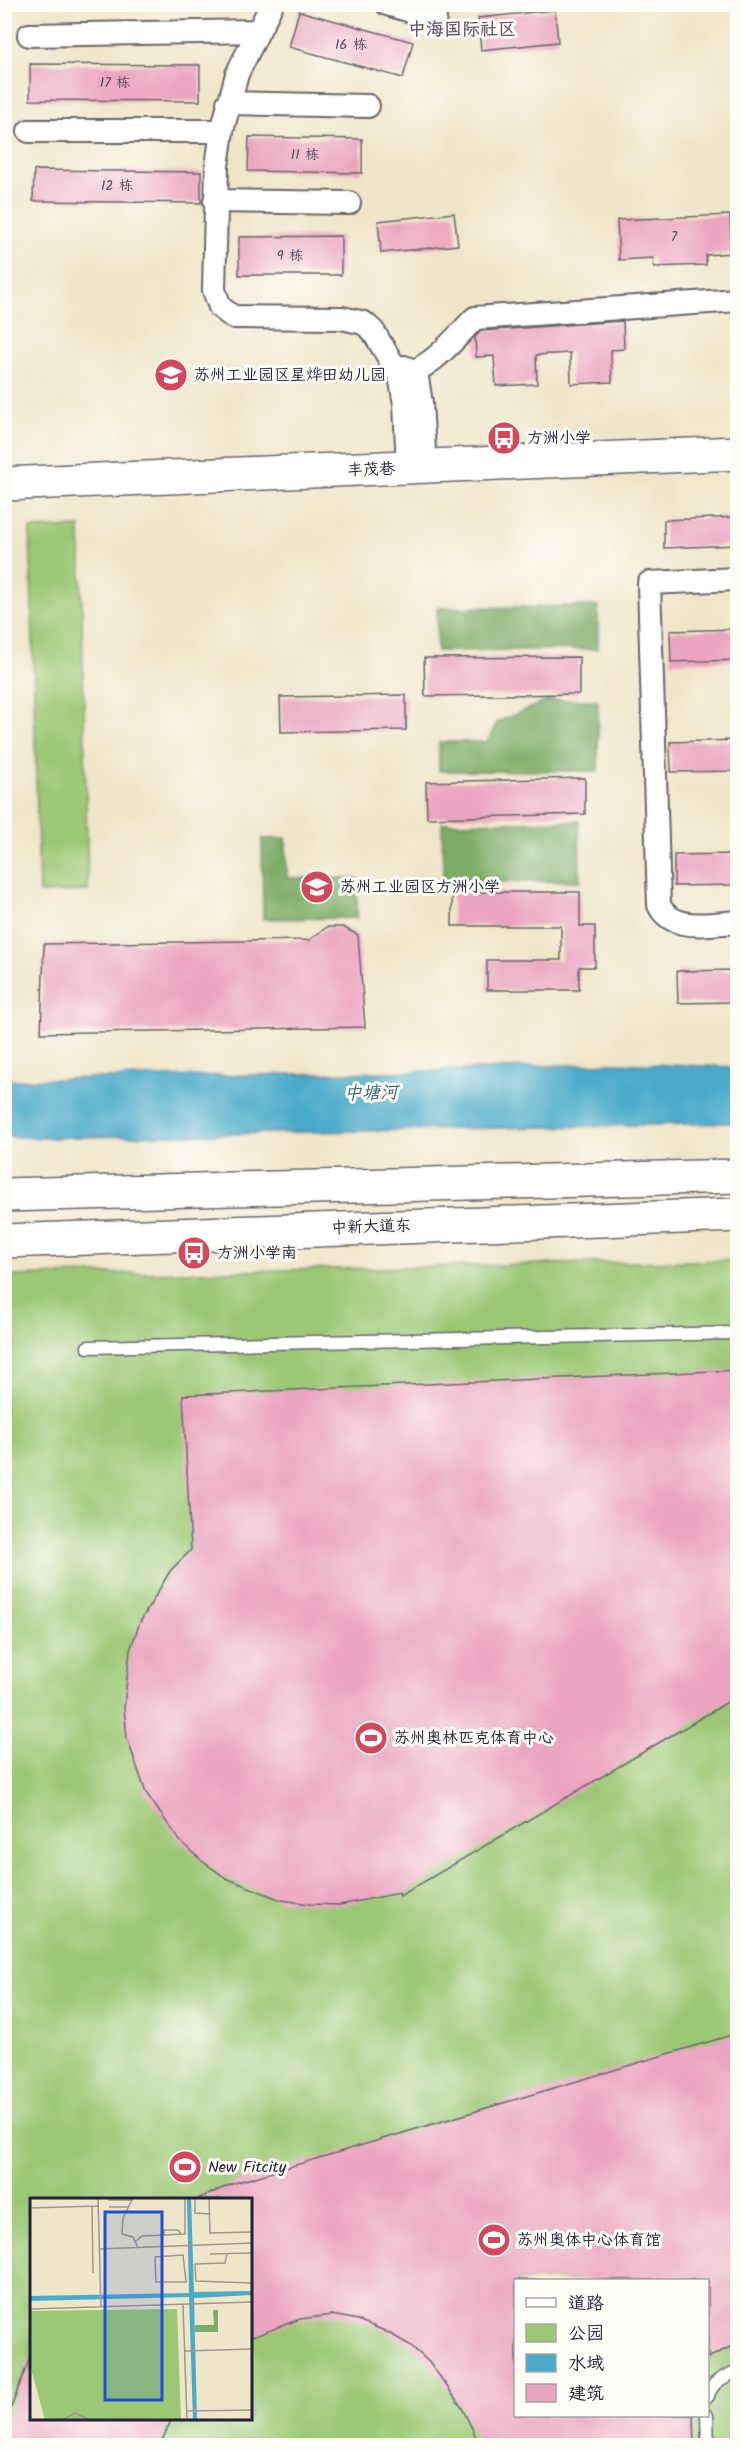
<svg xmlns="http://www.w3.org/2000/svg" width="742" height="2450" viewBox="0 0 742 2450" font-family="Kalam,'LXGW WenKai TC',sans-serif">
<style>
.green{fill:#9cc875;stroke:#5f7558;stroke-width:1.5;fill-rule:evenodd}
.forest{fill:#7dac66;stroke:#506750;stroke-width:1.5}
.water{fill:#4aaac9;stroke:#366682;stroke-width:1.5}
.building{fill:#eba5c0}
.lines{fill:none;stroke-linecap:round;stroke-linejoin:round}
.lane-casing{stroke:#6a666c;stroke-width:15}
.street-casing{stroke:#6a666c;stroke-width:26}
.secondary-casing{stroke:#6a666c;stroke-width:36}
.primary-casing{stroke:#6a666c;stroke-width:36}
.lane{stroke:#fff;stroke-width:12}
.street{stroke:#fff;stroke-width:22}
.secondary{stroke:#fff;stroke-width:33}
.primary{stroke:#fff;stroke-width:33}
.labels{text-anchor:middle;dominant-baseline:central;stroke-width:6;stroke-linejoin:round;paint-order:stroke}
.number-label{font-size:14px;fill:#54435c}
.poi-label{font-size:16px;fill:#22223b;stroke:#fdfcf7;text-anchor:start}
.street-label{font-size:16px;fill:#22223b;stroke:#fdfcf7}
.neighbourhood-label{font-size:18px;font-weight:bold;fill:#68506a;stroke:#fdfcf7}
.water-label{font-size:18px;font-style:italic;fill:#345f7b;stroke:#fdfcf7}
.inset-road{fill:none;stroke:#9d9790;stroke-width:1.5}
.view{fill:#1d4ed8;fill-opacity:0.15;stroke:#1d4ed8;stroke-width:3}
.inset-edge{fill:none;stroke:#22223b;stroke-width:3}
</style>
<rect width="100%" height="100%" fill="#fdfcf7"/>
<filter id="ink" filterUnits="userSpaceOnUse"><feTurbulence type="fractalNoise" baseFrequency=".0167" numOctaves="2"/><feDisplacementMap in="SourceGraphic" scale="12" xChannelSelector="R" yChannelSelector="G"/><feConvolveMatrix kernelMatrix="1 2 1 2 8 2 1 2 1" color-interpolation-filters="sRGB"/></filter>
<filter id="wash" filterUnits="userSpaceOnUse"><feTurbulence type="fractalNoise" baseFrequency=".008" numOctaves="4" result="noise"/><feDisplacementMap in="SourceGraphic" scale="24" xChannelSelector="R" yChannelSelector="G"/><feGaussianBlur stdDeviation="1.35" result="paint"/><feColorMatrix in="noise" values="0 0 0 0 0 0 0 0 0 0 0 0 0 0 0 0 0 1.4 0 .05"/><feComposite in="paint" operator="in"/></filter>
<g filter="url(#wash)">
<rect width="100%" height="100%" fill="#efe5c8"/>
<path class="green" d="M80,527L88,891L39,893L30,529Z
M737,1260V2445H5L4,1276ZM32,2200H250V2418H32ZM516,2280H708V2416H516Z"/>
<path class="forest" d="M598,606V649L437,651V608Z
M549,700H598V771H439V742H487L497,722Z
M579,821L580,881L443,883L442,823Z
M286,838L287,878H357V918L263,919L262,839Z"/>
<path class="water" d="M614,1063L737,1067V1123L38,1138L5,1136V1080L435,1071Z"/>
<g id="blocks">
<path class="building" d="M555,10L558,42L481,50L478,18Z
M299,11L413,42L403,78L289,47Z
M30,64L200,65V101L30,100Z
M249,137L362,139V173L248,171Z
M34,170L201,172V203L33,201Z
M454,213L458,245L381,253L378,221Z
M730,215L732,253L706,255V265L654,267L653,258L619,260L617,220Z
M341,236V275H239V237Z
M623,321L624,349L611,350L612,382L571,384L570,353L536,355L537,384L496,386L494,356L476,357L475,337L481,331Z
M738,517V545L664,548V520Z
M738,629V660L671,662L670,631Z
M579,657V694L425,696L424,658Z
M406,695V730L281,732L280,697Z
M738,740V771L671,772L670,742Z
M585,778V814L427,818L426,782Z
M738,854V885L674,886V855Z
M452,892H580V926H595V967H579V990H487V960H561V926H452Z
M327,927H343L358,935L365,1027L41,1033L44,944L309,940Z
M738,970V1002L678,1003L677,971Z
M738,1370V1696L400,1896L399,1893L340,1905L310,1904L281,1900L226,1878L202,1861L180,1841L146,1793L127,1738L124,1708L130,1650L140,1622L170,1571L191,1550L183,1395Z
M738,2033V2343L708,2358V2280H516V2415H693L694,2445H480L462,2408L431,2364L410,2345L387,2332L358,2320L332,2315L300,2319L250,2338V2199H197L235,2183Z
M30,2357L32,2418H172L160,2445H4L9,2413Z"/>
</g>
</g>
<g filter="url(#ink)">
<use href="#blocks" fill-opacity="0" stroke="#6a666c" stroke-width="1.5"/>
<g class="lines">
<defs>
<path id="lane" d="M88,1347L738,1333
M708,2396C712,2381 724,2377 738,2371
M707,2416L708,2446"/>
<path id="street" d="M272,4L237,74L222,131L217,166L214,290L220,307L233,317L342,318L364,323L373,331L400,376L405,404L408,468
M387,4L435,18
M29,35L256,31
M228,103L368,106
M29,131H222
M215,201L349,203
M404,367L416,372L421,403L425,467
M400,376C433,368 452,341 475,318L738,300
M738,579L649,583L659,905C672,933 712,923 738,922"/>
<path id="secondary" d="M4,484L738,453"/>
<path id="primary" d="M4,1195L738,1176
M4,1241L738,1215"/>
</defs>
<use href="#lane" class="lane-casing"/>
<use href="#street" class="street-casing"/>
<use href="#secondary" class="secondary-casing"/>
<use href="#primary" class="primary-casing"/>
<use href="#lane" class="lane"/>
<use href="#street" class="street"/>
<use href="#secondary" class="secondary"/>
<use href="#primary" class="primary"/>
</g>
</g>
<defs>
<symbol id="school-disc" viewBox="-11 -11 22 22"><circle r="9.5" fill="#d1495b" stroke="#fdfcf7"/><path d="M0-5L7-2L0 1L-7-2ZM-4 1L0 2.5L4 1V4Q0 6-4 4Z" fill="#fff"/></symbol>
<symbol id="bus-disc" viewBox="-11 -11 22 22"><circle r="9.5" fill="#d1495b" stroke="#fdfcf7"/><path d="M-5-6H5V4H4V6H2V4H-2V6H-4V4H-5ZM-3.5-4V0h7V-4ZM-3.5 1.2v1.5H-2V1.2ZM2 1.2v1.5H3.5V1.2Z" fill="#fff"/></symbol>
<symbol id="stadium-disc" viewBox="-11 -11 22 22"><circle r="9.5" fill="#d1495b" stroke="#fdfcf7"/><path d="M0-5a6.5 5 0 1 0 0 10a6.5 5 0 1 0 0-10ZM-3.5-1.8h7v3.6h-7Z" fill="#fff"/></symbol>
</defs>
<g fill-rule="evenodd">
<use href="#school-disc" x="152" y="356" width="38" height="38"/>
<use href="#bus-disc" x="485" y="419" width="38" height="38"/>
<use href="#school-disc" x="298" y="868" width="38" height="38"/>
<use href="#bus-disc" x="175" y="1234" width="38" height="38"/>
<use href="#stadium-disc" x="352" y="1719" width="38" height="38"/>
<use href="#stadium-disc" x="166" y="2148" width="38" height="38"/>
<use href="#stadium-disc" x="475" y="2221" width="38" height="38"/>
</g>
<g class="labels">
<g class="number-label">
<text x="351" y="45">16 栋</text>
<text x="115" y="83">17 栋</text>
<text x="305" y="155">11 栋</text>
<text x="117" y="186">12 栋</text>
<text x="674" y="237">7</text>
<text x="290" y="256">9 栋</text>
</g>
<g class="poi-label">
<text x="194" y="375">苏州工业园区星烨田幼儿园</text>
<text x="527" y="438">方洲小学</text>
<text x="340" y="887">苏州工业园区方洲小学</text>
<text x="217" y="1253">方洲小学南</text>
<text x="394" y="1738">苏州奥林匹克体育中心</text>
<text x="208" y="2167">New Fitcity</text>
<text x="517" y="2240">苏州奥体中心体育馆</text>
</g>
<g class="street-label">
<text transform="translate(371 470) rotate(-2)">丰茂巷</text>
<text transform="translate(371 1227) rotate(-2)">中新大道东</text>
</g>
<g class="neighbourhood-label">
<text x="462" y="30">中海国际社区</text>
</g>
<g class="water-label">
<text transform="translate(371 1094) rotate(-1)">中塘河</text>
</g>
</g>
<g transform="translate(30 2198)">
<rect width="222" height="222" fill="#efe5c8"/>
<path d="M147,111L151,222H15L0,167V113Z" fill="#9cc875"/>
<path d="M183,112H188V134H165V127H184Z" fill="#7dac66"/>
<path d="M157,0H161L164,94L222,93V97L164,100L167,222H163L159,99L0,103V98L159,95Z" fill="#4aaac9"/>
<path class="inset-road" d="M68,0L71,109M103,0L93,20L92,36L103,39L108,50M165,0V15L179,16M179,0L180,35L222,34M78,2H102M62,8L63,75M79,9H99M0,10L68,8M134,37V32H148L151,36M106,43L112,38L155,36V0M69,51L222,45M180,56L222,55M197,56L195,65L165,66L166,83L222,85M153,57L156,84H126L125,59ZM153,106L157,222M0,111L222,104M155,153L222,151M156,213L222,212M32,222L45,215L60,222"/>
<path class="view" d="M75,14H132V202H75Z"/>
<rect width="222" height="222" class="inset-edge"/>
</g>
<rect width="742" height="2450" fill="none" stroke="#fdfcf7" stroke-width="24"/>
<rect x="514" y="2279" width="195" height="138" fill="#fdfcf7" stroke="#a5a5ac" stroke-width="1.5"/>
<rect x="526" y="2298" width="30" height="9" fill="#ffffff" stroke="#a5a5ac" stroke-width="1.5"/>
<text x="568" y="2309" font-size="18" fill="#22223b">道路</text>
<rect x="526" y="2324" width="30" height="18" fill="#9cc875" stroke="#a5a5ac" stroke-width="1.5"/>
<text x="568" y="2339" font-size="18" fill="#22223b">公园</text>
<rect x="526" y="2354" width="30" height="18" fill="#4aaac9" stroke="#a5a5ac" stroke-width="1.5"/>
<text x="568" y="2369" font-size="18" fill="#22223b">水域</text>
<rect x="526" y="2384" width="30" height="18" fill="#eba5c0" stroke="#a5a5ac" stroke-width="1.5"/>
<text x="568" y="2399" font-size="18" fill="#22223b">建筑</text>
</svg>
